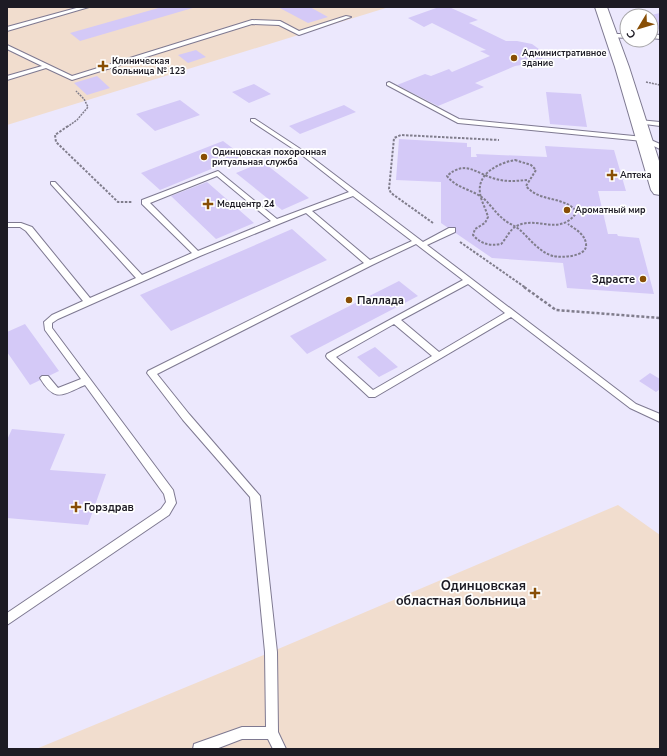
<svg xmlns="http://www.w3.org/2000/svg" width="667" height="756" viewBox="0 0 667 756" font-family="'Nunito Sans',sans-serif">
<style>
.medical{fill:#f1ddce}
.building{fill:#d4c9f7}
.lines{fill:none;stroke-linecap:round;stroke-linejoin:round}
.service-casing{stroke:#7e7991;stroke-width:2}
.tertiary-casing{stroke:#7e7991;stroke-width:2}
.path-far2{stroke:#807d8c;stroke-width:1.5;stroke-dasharray:2 1;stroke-linecap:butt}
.path-far1{stroke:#807d8c;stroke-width:2;stroke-dasharray:2.5 1.5;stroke-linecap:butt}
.path{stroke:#807d8c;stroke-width:2.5;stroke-dasharray:3 2;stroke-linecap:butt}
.service{fill:#fff;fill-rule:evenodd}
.tertiary{fill:#fff;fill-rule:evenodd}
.poi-dot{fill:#884e05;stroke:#fff;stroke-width:1.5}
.labels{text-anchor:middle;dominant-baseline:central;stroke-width:3.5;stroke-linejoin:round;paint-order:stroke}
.far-poi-label{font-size:9px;font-weight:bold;fill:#1d1b24;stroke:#fff;text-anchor:start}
.poi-label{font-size:11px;font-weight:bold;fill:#1d1b24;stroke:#fff;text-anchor:start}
.near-poi-label{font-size:13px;font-weight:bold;fill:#1d1b24;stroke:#fff;text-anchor:end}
</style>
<rect width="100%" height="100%" fill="#ece8fd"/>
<path class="medical" d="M7,7H389L7,125Z
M618,505L660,535V749H36L271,652Z"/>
<path class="building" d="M162,7H196L80,41L70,33Z
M278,7H310L328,17L308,23Z
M439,7H449L478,20L469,23L506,41H517L532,44L543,52L542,59L527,64L515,66L475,83L484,87L438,106L397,85L425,74L431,76L449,69L452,72L490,56L480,51L486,50L432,23L424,27L408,18Z
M660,13V30L651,25V15Z
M196,50L206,57L188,63L178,55Z
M97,76L110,88L87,95L74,83Z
M254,84L271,94L249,103L232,92Z
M546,92L581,94L587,127L550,124Z
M180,100L200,115L155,131L136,114Z
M344,105L356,112L300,134L289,126Z
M399,139L467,143V147H471V157H477L476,154L547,157L545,146L614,150L626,191H598L608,234H617L618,236L639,238L654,294L567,288L563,263L492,258L441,223V182L396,180Z
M223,141L243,156L160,190L141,173Z
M263,162L309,198L282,210L236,173Z
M207,182L254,223L216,239L171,196Z
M292,229L327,260L171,331L140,295Z
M399,281L418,296L307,354L290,336Z
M25,324L59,371L30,385L7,352V332Z
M375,347L398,367L379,377L357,357Z
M650,373L660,379V389L656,392L639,381Z
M12,429L65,434L50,470L106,474L88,525L7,518V440Z"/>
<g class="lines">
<defs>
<path id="service" d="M80,7H89L7,31V27Z
M346,16L351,17L299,35L279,25L252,24L72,80L46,68L7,80V76L42,66L7,49V45L72,76L252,20L280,21L299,31Z
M611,34H627V38L609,37V35Z
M651,34L660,35V39L651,38Z
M389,82L459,119L644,137L660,144V149L643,141L458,123L387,85V83Z
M251,119H255L302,150L423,242L449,228H455V232L427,245L636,404L660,414V422L630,408L511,317L375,397H369L327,358L326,356L327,354L463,280L416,244L372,265L157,374L189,414L260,496L277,652L278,732L286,749H273L268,739H242L216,749H193L194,744L242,727H266L265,652L250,497L183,420L147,373L148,371L364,263L306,213L200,256L58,319L52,323V328L173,490L176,503L169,515L7,625V613L161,509L166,502L164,494L85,385C62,395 55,403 40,378L42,376H48L58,388L81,379L45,330L44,322L52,315L83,301L26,231L20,227H7V223H21L32,227L90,298L136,278L51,184V182H55L142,275L192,253L142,204V200L218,171L277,219L349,192L298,152L251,121ZM217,176L271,221L198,251L150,203ZM353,196L412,241L370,260L312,211ZM468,284L505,313L439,352L401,320ZM394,324L432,356L373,390L336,357Z
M639,120L660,122V126L637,123V121Z"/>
<path id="tertiary" d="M595,7H607L629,67L660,164V195L654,194L651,190L615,67Z"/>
</defs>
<use href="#service" class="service-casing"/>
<use href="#tertiary" class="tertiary-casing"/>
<path class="path-far2" d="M646,82L660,85
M67,127L77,120L88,107L84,99L76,91"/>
<path class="path-far1" d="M68,126L55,135L56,142L118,202H132
M515,160L531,165L536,170L526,186C540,203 563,195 577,212C559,238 536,214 515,227C509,231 506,239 501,244C489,246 481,244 473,235L475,229L485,223L488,217C486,209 481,201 480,193C477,173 499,163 515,160Z
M527,180C517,181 506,182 496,179C476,174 466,159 447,176C456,188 471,189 483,198C490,204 495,212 502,218C507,223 514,225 520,230C530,239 539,252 553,256C561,258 588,257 586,244C585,234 575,229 568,224
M433,223L391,193L389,189L394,138L401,135L499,140
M460,242L526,288"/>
<path class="path" d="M524,287L556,310L660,318"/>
<use href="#service" class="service"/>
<use href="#tertiary" class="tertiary"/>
</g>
<g class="poi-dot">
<circle cx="514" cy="58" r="4"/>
<path d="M101 60h4v4h4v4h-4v4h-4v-4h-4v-4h4z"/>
<circle cx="204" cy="157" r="4"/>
<path d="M610 169h4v4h4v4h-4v4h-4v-4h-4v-4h4z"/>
<path d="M206 198h4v4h4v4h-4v4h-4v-4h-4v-4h4z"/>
<circle cx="567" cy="210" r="4"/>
<circle cx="643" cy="279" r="4"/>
<circle cx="349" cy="300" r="4"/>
<path d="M74 501h4v4h4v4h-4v4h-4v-4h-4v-4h4z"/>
<path d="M533 587h4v4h4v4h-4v4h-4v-4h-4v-4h4z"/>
</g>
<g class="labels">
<g class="far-poi-label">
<text x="522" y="53">Административное<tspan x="522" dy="10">здание</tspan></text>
<text x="112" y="61">Клиническая<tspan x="112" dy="10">больница № 123</tspan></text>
<text x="212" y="152">Одинцовская похоронная<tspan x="212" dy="10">ритуальная служба</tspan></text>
<text x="620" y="175">Аптека</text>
<text x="217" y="204">Медцентр 24</text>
<text x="575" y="210">Ароматный мир</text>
</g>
<g class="poi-label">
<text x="635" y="279" text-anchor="end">Здрасте</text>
<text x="357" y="300">Паллада</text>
<text x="84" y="507">Горздрав</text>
</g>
<g class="near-poi-label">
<text x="526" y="586">Одинцовская<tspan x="526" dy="15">областная больница</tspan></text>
</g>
</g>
<rect width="667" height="756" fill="none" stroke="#1d1b24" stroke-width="16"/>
<g transform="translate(639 28) rotate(232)"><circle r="19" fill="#ffffff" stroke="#a5a4a7"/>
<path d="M0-3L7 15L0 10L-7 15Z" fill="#884e05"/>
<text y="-6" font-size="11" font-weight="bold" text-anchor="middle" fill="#1d1b24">С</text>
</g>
</svg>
